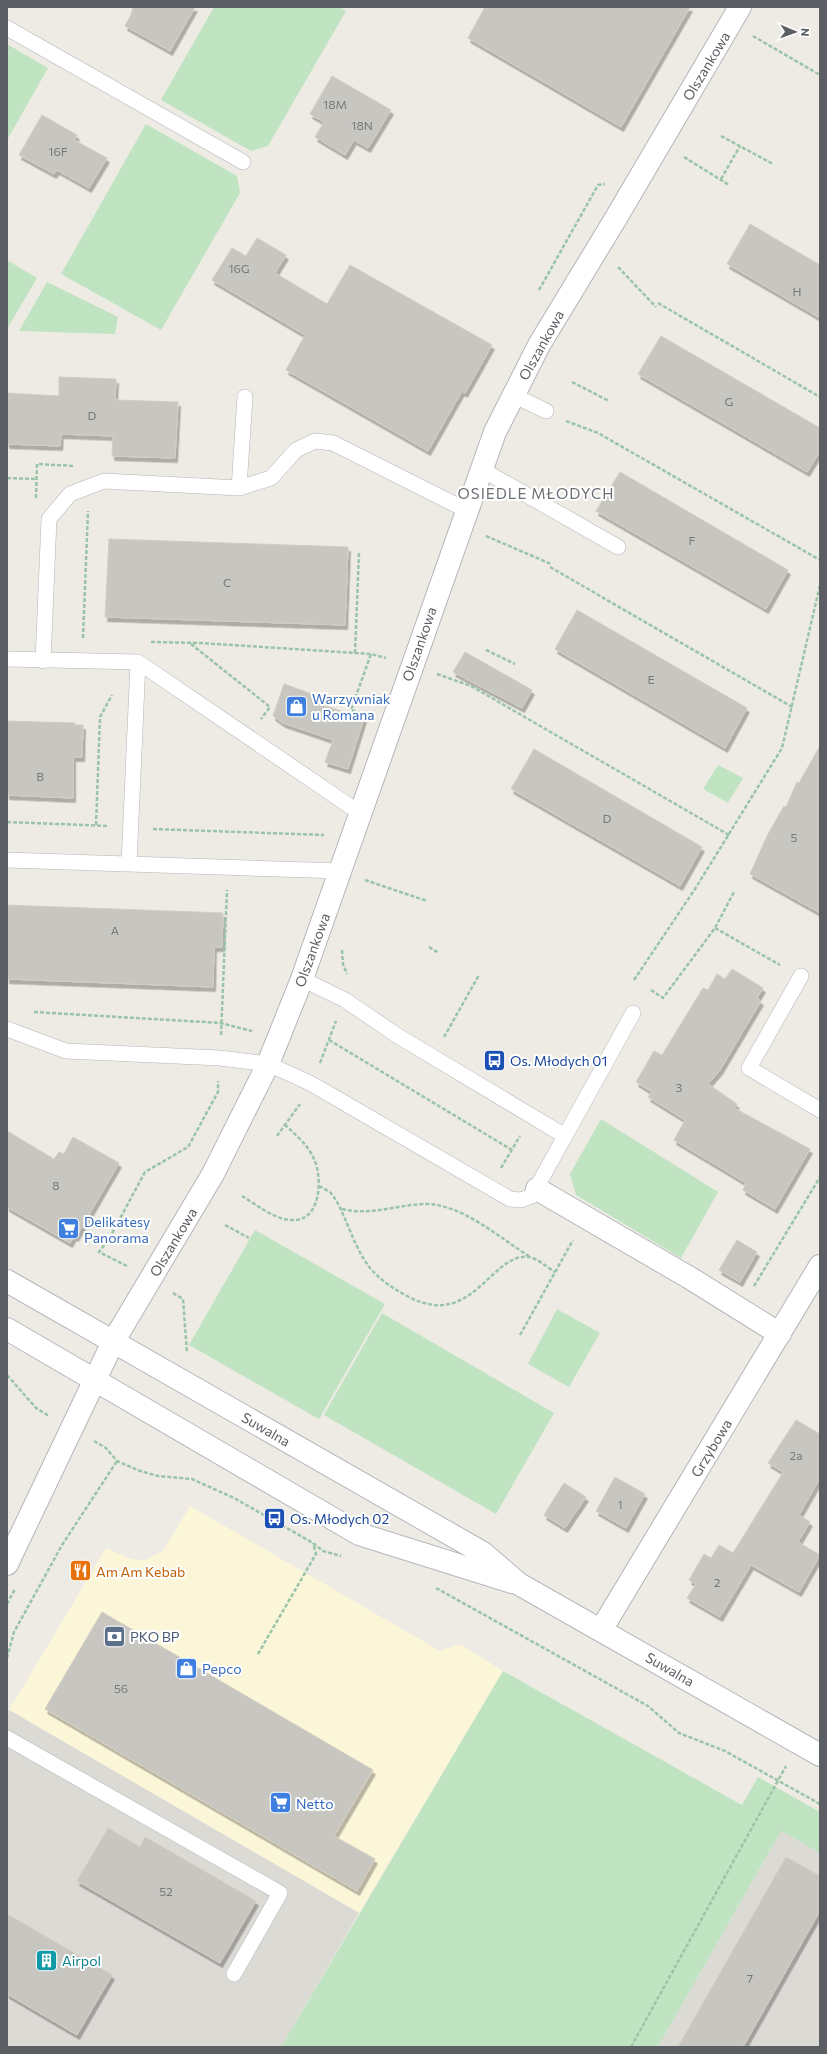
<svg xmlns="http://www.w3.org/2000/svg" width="827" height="2054" viewBox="0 0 827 2054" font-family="Commissioner,sans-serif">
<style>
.commercial{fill:#fcf6d9}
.industrial{fill:#dcdad5}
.green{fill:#c0e4c2}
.building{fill:#c8c6c0;stroke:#d2cdc2;filter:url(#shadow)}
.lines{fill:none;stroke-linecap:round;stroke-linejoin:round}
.lane-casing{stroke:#b4b5ba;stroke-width:16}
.street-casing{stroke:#b4b5ba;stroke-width:24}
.secondary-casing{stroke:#b5b7bd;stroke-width:24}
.path{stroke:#9ac4a8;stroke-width:2.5;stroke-dasharray:4 2;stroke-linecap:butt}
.lane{stroke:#fff;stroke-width:15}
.street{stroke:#fff;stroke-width:22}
.secondary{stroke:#fff;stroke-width:22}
.labels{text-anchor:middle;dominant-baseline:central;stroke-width:4;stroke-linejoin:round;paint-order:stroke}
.number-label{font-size:12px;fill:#76787a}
.street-label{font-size:14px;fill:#5b5e63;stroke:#fff}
.shop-label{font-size:14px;fill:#366cbe;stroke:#fff;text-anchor:start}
.transit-label{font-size:14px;fill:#164399;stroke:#fff;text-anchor:start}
.food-label{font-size:14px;fill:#c56008;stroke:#fff;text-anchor:start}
.service-label{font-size:14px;fill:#4e5e75;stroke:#fff;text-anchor:start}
.culture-label{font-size:14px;fill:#0d838f;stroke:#fff;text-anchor:start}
.neighbourhood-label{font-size:15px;letter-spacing:1px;fill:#6c7075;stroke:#fff}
</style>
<defs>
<filter id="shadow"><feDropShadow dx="2.5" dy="4.5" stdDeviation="0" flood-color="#0004"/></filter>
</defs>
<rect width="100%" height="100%" fill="#edebe3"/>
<path class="commercial" d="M190,1506L440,1651L460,1644L503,1671L359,1913L9,1710L106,1548L131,1559L143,1561L163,1551Z"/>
<path class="industrial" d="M9,1710L359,1913L281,2047H7V1715Z
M781,1831L820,1853V2047H658Z"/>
<path class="green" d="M214,7H339L346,11L268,146L251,151L161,100Z
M7,44L48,68L7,140Z
M146,124L237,176L240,193L161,330L61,274Z
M7,260L37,278L7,329Z
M47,282L118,317L115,334L19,331Z
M718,765L743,778L728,803L703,789Z
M601,1119L718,1192L681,1258L576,1195L570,1174Z
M255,1230L385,1304L319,1419L189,1345Z
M557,1309L600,1333L569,1387L528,1364Z
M382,1313L554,1413L496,1514L324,1415Z
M503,1671L742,1805L758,1777L820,1812V1853L781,1831L658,2047H281Z"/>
<path class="building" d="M133,7H195L170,51L125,26L131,15Z
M485,7H690L621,127L468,38Z
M332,76L391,110L368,148L354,140L345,155L315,137L324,122L310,114Z
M42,115L77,135L74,140L107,158L89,188L57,170L54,174L19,155Z
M750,224L820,265V318L727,264Z
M257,238L286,255L275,273L327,304L350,265L492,345L465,393L462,391L428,451L286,370L305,335L212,280L232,248L246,256Z
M661,336L820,428V451L807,472L638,374Z
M59,377L116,379L115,400L178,402L175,458L112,456L113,436L61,434L60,446L7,444V393L59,396Z
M620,472L788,570L766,609L596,511Z
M109,539L348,547L345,625L105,617Z
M577,610L747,708L725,748L555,649Z
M465,652L532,690L522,708L453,672Z
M284,684L321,697L319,704L364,718L348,769L325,762L333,740L283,723L273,716Z
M7,721L75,723V725H83L82,757H73V798L7,795Z
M820,746V913L750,874L768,834L784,806L786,807L797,782L799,783Z
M534,749L702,847L680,886L511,789Z
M7,905L223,913L222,947H214L213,987L7,979Z
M732,969L763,988L757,998L761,1001L720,1070L708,1084L737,1104L734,1108L810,1149L775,1209L743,1190L746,1183L674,1140L685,1120L648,1097L652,1092L636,1082L654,1051L662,1055L703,988L708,990L717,974L725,979Z
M7,1131L54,1159L59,1152L64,1154L73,1137L119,1163L76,1237L74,1236L70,1243L7,1207Z
M737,1240L757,1252L740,1282L719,1270Z
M796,1420L820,1434V1478L799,1515L810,1522L798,1542L820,1555L799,1592L751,1565L720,1617L687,1598L696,1584L689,1580L704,1554L711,1558L719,1545L733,1553L782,1474L783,1472L768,1463Z
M615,1477L645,1494L626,1528L596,1511Z
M564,1483L586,1497L565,1528L544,1515Z
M102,1612L373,1770L334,1836L375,1859L357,1891L45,1709Z
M108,1828L140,1847L145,1837L256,1901L220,1963L77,1881Z
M786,1857L820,1876V1911L743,2047H678Z
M7,1914L112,1975L77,2035L7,1994Z"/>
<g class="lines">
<defs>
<path id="lane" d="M7,28L243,162
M513,395L546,411
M481,469L618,547
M239,488L245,397
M7,659L138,662L360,813
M43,661L49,519L70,494L104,481L239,488L271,478L296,450L315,441L333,443L466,510
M7,860L341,871
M129,864L138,662
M801,976L749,1068L820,1110
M7,1029L66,1051L220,1058L268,1064L310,1083L510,1199L521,1200L532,1196L565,1136L398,1036L345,1000L302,979
M565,1136L633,1013
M7,1738L280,1893L234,1974"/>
<path id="street" d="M537,1189L690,1278L780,1334
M7,1564L113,1342L213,1174L268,1064L302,979L495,432L539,345L616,218L740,7
M601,1630L820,1266"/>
<path id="secondary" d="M7,1281L483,1553L519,1584L820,1755
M7,1329L359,1534L512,1582"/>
</defs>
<use href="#lane" class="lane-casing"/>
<use href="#street" class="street-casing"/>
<use href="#secondary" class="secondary-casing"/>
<path class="path" d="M753,36L820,75
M721,136L773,164
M684,157L729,185
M721,179L740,146
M618,267L656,307
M539,290L598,185L605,184
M658,303L820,397
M572,382L609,401
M566,421L598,433L820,560
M7,478L37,479
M36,498L37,464L75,466
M486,536L551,564
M550,567L792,707
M83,638L88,511
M151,642L201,643L371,654
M191,644L270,707L261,719
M486,650L515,664
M355,653L359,553
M437,674L471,686L729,835
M367,716L351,710L371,654L386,658
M7,822L109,826
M96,825L100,717L112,695
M153,829L324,835
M365,880L427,901
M715,928L780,965
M429,947L439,953
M342,950L343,964L347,974
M634,980L695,889L782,748L820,585
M651,990L663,998L715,928L734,892
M34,1012L221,1023L252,1031
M221,1035L227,890
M444,1037L479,975
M329,1040L512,1150
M320,1063L336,1021
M277,1136L300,1104
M501,1168L520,1136
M319,1186L330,1192L336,1200C348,1222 355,1249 370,1268C381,1281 394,1289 409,1297C473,1330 491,1252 529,1257C537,1258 548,1268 555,1272
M242,1196C257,1205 275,1220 292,1220C321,1222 323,1178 314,1159C308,1145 295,1134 284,1124
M342,1209C370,1216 396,1205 424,1204C461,1203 500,1238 530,1257
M225,1225L249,1238
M127,1266L99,1252L109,1239L145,1172L188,1147L218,1092V1081
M754,1286L820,1177
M173,1293L183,1299L187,1353
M520,1335L573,1240
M7,1375L36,1408L49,1416
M94,1441L106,1448L117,1461L140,1471L158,1476L192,1479L234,1498L313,1543L323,1551L341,1556
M436,1588L648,1706L679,1733L725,1751L820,1804
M7,1604L15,1589
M258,1654L316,1554L313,1543
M7,1658L14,1632L62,1545L117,1461
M631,2047L786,1766"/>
<use href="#lane" class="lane"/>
<use href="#street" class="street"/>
<use href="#secondary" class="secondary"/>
</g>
<defs>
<symbol id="shop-square" viewBox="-11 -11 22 22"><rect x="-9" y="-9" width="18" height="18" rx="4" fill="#3f7fe0" stroke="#fff"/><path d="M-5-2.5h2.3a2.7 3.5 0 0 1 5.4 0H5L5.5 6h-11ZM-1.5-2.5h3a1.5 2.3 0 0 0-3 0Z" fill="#fff"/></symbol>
<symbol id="bus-square" viewBox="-11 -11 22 22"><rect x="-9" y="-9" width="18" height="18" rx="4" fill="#1a4fb4" stroke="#fff"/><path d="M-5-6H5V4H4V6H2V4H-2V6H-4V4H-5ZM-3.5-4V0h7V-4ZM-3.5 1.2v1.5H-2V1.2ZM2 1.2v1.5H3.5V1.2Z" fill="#fff"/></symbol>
<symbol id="supermarket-square" viewBox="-11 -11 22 22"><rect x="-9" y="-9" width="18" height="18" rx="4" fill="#3f7fe0" stroke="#fff"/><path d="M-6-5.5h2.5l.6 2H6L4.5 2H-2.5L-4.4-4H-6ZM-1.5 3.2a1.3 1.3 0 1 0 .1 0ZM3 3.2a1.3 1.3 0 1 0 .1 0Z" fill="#fff"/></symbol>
<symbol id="restaurant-square" viewBox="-11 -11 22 22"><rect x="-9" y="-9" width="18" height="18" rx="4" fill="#e8710a" stroke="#fff"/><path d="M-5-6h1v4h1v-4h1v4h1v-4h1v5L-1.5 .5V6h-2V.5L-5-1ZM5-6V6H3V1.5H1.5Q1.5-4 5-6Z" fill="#fff"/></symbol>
<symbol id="bank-square" viewBox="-11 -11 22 22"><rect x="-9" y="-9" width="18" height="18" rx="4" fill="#5c6f8a" stroke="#fff"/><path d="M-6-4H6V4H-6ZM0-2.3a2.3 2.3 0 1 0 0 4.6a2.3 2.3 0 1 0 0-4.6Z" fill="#fff"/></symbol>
<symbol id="building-square" viewBox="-11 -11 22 22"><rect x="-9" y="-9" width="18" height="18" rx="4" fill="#0f9aa8" stroke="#fff"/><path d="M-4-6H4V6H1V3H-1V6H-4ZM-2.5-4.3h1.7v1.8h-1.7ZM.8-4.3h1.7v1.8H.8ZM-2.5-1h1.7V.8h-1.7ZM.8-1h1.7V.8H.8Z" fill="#fff"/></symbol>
</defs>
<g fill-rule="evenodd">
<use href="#shop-square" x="284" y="694" width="25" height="25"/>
<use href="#bus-square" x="482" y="1048" width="25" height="25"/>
<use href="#supermarket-square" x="56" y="1216" width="25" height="25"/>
<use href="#bus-square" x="262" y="1506" width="25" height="25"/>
<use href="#restaurant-square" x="68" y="1558" width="25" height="25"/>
<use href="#bank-square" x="102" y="1624" width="25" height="25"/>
<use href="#shop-square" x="174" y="1656" width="25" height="25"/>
<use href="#supermarket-square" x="268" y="1790" width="25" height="25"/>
<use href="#building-square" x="34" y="1948" width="25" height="25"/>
</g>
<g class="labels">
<g class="number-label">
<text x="335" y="104">18M</text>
<text x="362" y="125">18N</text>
<text x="58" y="151">16F</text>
<text x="239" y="268">16G</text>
<text x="797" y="291">H</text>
<text x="729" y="401">G</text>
<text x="92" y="415">D</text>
<text x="692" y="540">F</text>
<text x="227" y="582">C</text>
<text x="651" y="679">E</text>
<text x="40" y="776">B</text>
<text x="607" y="818">D</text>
<text x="794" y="837">5</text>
<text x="115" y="930">A</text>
<text x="679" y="1087">3</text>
<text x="56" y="1185">8</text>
<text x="796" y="1455">2a</text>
<text x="620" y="1504">1</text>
<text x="717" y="1582">2</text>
<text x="121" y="1688">56</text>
<text x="166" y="1891">52</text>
<text x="750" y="1978">7</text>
</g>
<g class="street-label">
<text transform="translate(706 66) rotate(-59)">Olszankowa</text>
<text transform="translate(541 345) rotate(-61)">Olszankowa</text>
<text transform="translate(419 644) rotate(-71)">Olszankowa</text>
<text transform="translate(312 950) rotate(-70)">Olszankowa</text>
<text transform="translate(173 1242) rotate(-59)">Olszankowa</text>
<text transform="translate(266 1429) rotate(30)">Suwalna</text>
<text transform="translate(711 1448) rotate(-59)">Grzybowa</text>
<text transform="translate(670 1669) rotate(30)">Suwalna</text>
</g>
<g class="shop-label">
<text x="312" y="698">Warzywniak<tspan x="312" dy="16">u Romana</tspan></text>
<text x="84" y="1221">Delikatesy<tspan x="84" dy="16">Panorama</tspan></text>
<text x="202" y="1668">Pepco</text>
<text x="296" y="1803">Netto</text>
</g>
<g class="transit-label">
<text x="510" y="1060">Os. Młodych 01</text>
<text x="290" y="1518">Os. Młodych 02</text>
</g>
<g class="food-label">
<text x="96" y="1571">Am Am Kebab</text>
</g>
<g class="service-label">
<text x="130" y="1636">PKO BP</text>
</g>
<g class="culture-label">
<text x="62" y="1960">Airpol</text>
</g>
<g class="neighbourhood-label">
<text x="536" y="493">OSIEDLE MŁODYCH</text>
</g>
</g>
<rect width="827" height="2054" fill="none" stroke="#5b5e63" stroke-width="16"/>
<g transform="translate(795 32) rotate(92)" stroke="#ffffff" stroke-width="3" paint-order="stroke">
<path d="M0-3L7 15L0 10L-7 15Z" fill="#5b5e63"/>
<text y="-6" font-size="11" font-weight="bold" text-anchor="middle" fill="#5b5e63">N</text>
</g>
</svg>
